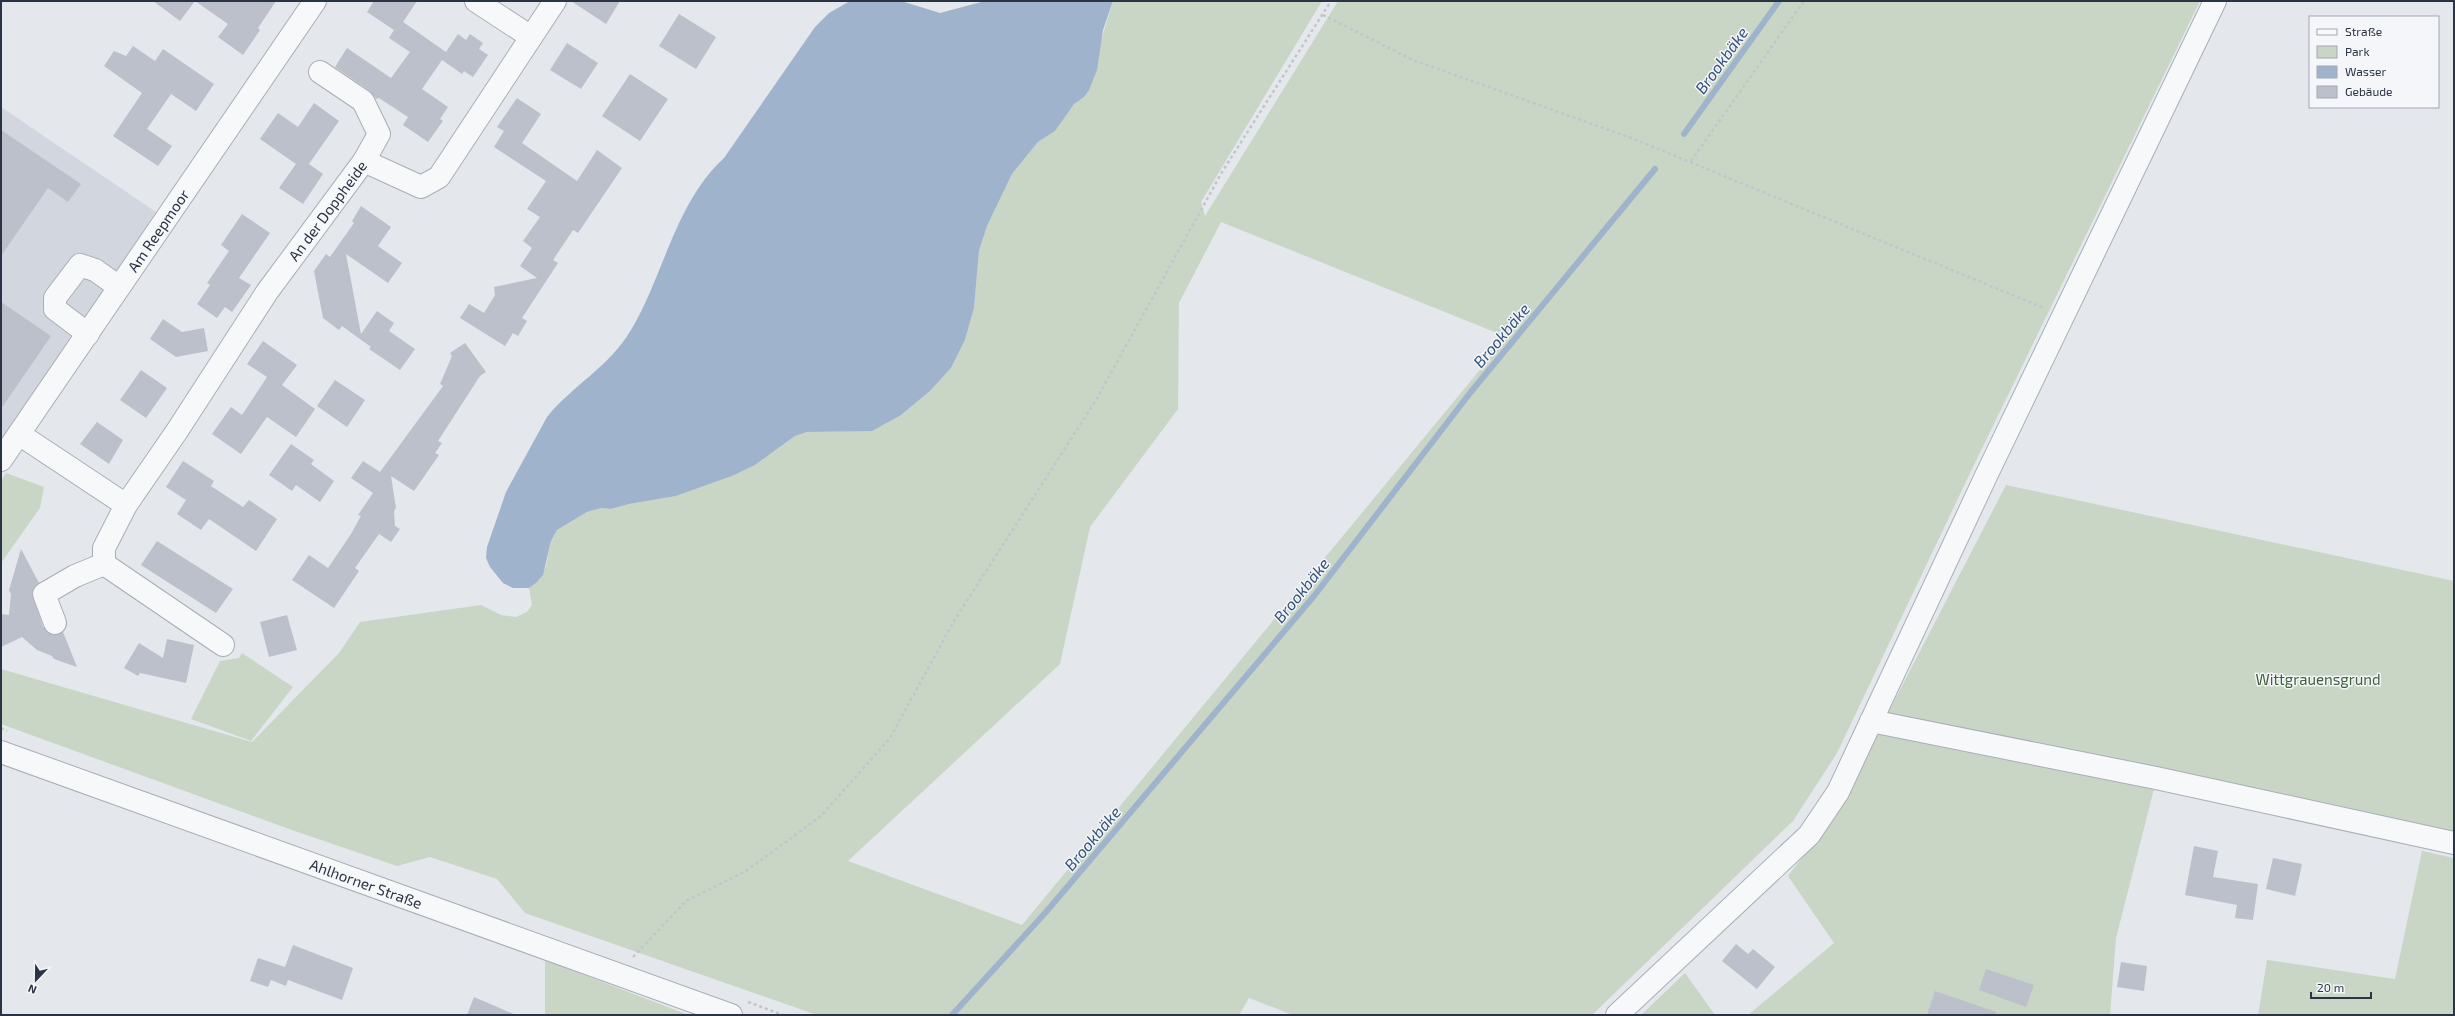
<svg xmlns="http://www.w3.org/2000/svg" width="2455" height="1016" viewBox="0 0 2455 1016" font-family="'Exo 2',sans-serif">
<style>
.built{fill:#d2d6de}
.green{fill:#c9d6c5;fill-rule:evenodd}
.water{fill:#9fb4cc}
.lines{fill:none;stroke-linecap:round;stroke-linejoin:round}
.stream{stroke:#9fb4cc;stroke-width:6}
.building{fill:#bbc0ca}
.minor-casing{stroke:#a9aeb7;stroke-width:24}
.path{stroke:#c2c5cb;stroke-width:2.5;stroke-dasharray:3 3;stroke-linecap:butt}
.minor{stroke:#f7f8fa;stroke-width:22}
.labels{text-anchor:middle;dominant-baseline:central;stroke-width:3;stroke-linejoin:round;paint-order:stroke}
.street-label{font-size:15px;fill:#2b3445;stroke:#f4f6f9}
.park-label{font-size:15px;fill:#3f6138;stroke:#f4f6f9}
.water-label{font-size:16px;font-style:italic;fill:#34527a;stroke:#f4f6f9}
</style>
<rect width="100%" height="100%" fill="#e4e7ec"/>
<path class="built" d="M1,107L156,212L1,444Z"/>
<path class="green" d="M1113,1H1322L1201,202L1205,216L1338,1H2200L1972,469L1837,753L1793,821L1592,1015H1293L1249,998L1239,1015H817L525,913L497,879L430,857L397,866L292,830L1,724V669L252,742L339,653L360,622L481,605L501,615L516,617L527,612L532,605L529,588L536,583L546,566L551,541L557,530L587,512L601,508L611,509L629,504L676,496L732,476L755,465L795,436L807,432L848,431L901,415L930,391L951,368L965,340L974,308L979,251L987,226L1012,174L1038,142L1055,131L1074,103L1084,97ZM1221,222L1507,337L1022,925L848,861L1060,664L1090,527L1178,409L1179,303Z
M6,473L44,487L40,508L1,563V481Z
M2006,485L2454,581V836L1888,713Z
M242,653L293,687L251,741L191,719L220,661L239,658Z
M1880,731L2154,789L2116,938L2110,1015H1748L1834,943L1788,876C1824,830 1852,782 1880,731Z
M2422,851L2454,858V1015H2258L2267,960L2395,979Z
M545,960L678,1011L689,1015H545Z
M1685,973L1715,1015H1641Z"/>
<path class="water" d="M850,1H901L940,13L985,1H1113L1103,30L1097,70L1089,90L1084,97L1074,104L1055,131L1038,142L1012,174L987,226L979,251L974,308L965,340L951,368L930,391L901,415L872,431L807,432L795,436L755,465L732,476L676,496L629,504L611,509L601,508L587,512L557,530L551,541L543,575L536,583L529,588H513L503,583L490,567L486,558L487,547L506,492L547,417C572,386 610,366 631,330C664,275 675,203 724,158L815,27L829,13Z"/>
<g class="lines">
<path class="stream" d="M1684,134L1779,1
M952,1015L1046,912L1314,596L1470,393L1655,169"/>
</g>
<path class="building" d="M153,1H276L258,28L260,30L243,55L218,37L228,24L195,1L180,21Z
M374,1H417L403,22L446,52L458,34L466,40L470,34L483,43L479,49L488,55L473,77L464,71L462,74L442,60L422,89L448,107L440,119L443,121L428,142L403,125L408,117L379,98L376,99L370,91L335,67L347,48L391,78L410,52L389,38L394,30L367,12Z
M571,1H620L606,24Z
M679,14L716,37L696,69L659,46Z
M567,43L598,63L581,89L550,70Z
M133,46L155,61L163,49L214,84L196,111L171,94L147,129L172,146L158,166L113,136L142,93L104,66L114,51L126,56Z
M630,74L668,99L640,141L602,116Z
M517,98L541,114L522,143L577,181L597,150L622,168L578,233L573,230L553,260L558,263L522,318L527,321L518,336L513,333L505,346L460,318L469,304L484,313L495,295L494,287L537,278L520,266L532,248L523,241L540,217L527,209L546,181L494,147L504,131L497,127Z
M314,103L339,121L309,164L323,174L303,204L279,188L296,164L260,139L278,113L298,127Z
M1,130L81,184L68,202L48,188L1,256Z
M361,206L391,227L378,246L402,263L388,283L346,254L361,334L377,311L394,323L389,331L415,349L400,370L369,349L371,347L342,326L339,330L323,318L314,271L326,254L330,257L354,223L352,221Z
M242,214L270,233L239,278L251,285L232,312L225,307L217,318L197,304L210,285L207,283L229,251L221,245Z
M1,302L51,336L1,409Z
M163,319L182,332L204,328L208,351L176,357L150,339Z
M263,341L297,365L282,385L315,409L296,437L267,417L241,454L212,434L231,407L242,415L267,377L247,364Z
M465,343L486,372L480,376L438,441L442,443L435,453L439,455L414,491L391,476L396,508L394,511L395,526L400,529L391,542L379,534L355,568L359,571L334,608L292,580L309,555L328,568L351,534L361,516L358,515L373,493L351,478L363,461L380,472L443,386L440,384L452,356L450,353Z
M141,370L167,388L146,418L120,400Z
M335,380L365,400L347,427L317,406Z
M97,422L123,440L109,464L80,444Z
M291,444L314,460L311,464L334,481L320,502L296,485L292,491L269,475Z
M183,461L214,481L211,486L243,507L249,500L277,519L256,551L209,519L201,530L177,514L186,500L166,487Z
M157,541L233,589L216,613L141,565Z
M21,549L39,583L32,593L43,627L53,635L63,632L77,667L54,659L52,656L37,650L22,637L1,647V614L9,615L11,594L9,590Z
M287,615L297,650L269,657L260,622Z
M167,639L194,645L186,683L140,673L138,676L124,668L139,643L163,658Z
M2194,846L2218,851L2213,877L2258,884L2253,920L2235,918L2237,905L2185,895Z
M2273,858L2302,864L2295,896L2266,889Z
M1736,944L1748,954L1753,949L1775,967L1757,989L1722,961Z
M293,945L353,968L342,1000L288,980L286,986L271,980L268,987L250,981L258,958L285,967Z
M2121,962L2147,966L2144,991L2117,987Z
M1986,969L2034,985L2026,1007L1979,990Z
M1935,991L1996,1012V1015H1927Z
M474,997L516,1015H467Z"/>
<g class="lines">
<defs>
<g id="minor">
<path d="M476,1L531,37"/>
<path d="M320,72L363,101L379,134L364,161"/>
<path d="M88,334L55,309V298L80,265L95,270L119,287"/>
<path d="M19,434L126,505"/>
<path id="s1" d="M1,460L315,1"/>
<path id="s2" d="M104,564V548L126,505L177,431L267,292L364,161L421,187L439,177L555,1"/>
<path d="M104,564L223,645"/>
<path d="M55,623L44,594L75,576L104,564"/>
<path d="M1871,721L2156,778L2454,843"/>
<path id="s3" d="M1,752L731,1015"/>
<path d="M1617,1015L1809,835L1838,792L1986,476L2215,1"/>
</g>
</defs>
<use href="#minor" class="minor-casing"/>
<path class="path" d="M1323,15L1413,60L1634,139L2044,308
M1691,161L1804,1
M1,728L7,731
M633,957L686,901L746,871L821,816L890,738L954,621L1096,400L1222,172L1331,1
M748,1002L783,1015"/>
<use href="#minor" class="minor"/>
</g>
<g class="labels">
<g class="street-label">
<text stroke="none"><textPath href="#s2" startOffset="421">An der Doppheide</textPath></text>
<text stroke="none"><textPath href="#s1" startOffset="278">Am Reepmoor</textPath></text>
<text stroke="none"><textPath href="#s3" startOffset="388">Ahlhorner Straße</textPath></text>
</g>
<g class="park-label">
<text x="2318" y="679">Wittgrauensgrund</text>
</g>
<g class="water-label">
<text transform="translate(1721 60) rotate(-54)">Brookbäke</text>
<text transform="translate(1501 335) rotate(-50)">Brookbäke</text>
<text transform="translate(1301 590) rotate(-51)">Brookbäke</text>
<text transform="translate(1092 838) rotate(-50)">Brookbäke</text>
</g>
</g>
<rect width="2455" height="1016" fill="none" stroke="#2b3445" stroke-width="4"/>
<rect x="2309" y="16" width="130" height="92" fill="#f4f6f9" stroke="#a4a8b1"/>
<rect x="2317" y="29" width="20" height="6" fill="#f7f8fa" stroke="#a4a8b1"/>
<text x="2345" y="36" font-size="12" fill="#2b3445">Straße</text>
<rect x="2317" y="46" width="20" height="12" fill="#c9d6c5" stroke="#a4a8b1"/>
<text x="2345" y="56" font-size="12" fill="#2b3445">Park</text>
<rect x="2317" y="66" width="20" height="12" fill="#9fb4cc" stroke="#a4a8b1"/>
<text x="2345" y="76" font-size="12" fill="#2b3445">Wasser</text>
<rect x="2317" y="86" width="20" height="12" fill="#bbc0ca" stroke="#a4a8b1"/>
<text x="2345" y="96" font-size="12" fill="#2b3445">Gebäude</text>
<g transform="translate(36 980) rotate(202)" stroke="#f4f6f9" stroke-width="3" paint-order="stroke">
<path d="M0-3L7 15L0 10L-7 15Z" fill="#2b3445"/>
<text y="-6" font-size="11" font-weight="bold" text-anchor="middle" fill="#2b3445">N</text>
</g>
<path d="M2311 992v6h60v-6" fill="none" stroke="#2b3445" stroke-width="2"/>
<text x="2317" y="992" font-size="12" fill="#2b3445" stroke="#f4f6f9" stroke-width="3" paint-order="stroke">20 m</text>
</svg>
